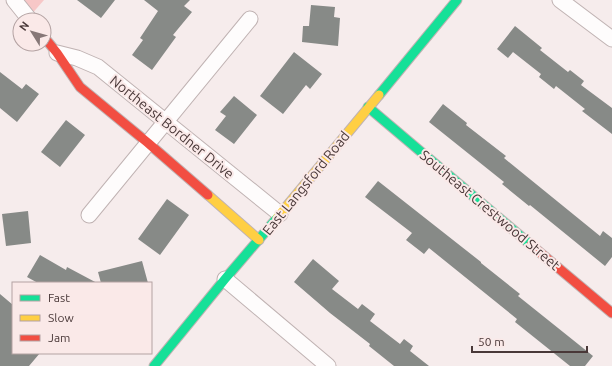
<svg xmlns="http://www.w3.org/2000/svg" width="612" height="366" viewBox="0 0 612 366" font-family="Ubuntu,sans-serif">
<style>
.green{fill:#f7c7c7}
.building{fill:#878a87}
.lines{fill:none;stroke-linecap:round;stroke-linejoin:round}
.street-casing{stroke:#c0b3b3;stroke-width:17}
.fast-casing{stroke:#c0b3b3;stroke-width:11}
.slow-casing{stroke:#c0b3b3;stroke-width:11}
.jam-casing{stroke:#c0b3b3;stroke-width:11}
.street{stroke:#fefcfc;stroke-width:15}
.fast{stroke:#16e098;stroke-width:9}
.slow{stroke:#ffcf43;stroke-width:9}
.jam{stroke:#f24e42;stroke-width:9}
.labels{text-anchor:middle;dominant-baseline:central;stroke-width:4;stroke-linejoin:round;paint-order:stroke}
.street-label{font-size:14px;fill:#493838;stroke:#fae9e8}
</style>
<rect width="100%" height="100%" fill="#f6ecec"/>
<path class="green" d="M17,0H44L30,16Z"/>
<path class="building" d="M77,0H115L101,18Z
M144,0H190L184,6L192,12L173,35L176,37L152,70L132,55L143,40L140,38L158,11Z
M311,5L335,7L334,17L340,18L338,46L302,42L303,26H309Z
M515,26L542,48L540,50L568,72L570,70L584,81L581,85L612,108V134L582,111L585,109L556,86L554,89L539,77L541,74L513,52L508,58L497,49Z
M294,52L322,74L310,89L306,85L283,114L260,96Z
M0,72L22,89L26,84L39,94L17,122L0,108Z
M234,96L257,115L234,144L215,130L226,116L220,112Z
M443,104L467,123L466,125L506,156L504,158L600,236L603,231L612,238V257L605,266L530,205L529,206L502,184L504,182L429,122Z
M66,120L85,135L60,167L41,152Z
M378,181L481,262V263L520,294L518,296L593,356L585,366H570L515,322L517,319L429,248L424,254L406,240L412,233L365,197Z
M167,199L189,215L160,255L138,239Z
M28,211L31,243L6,246L2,214Z
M40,255L66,270L67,267L97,283H38L27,277Z
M313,259L339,281L332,289L358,309L362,304L375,314L370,321L400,344L404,339L413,346L410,351L429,366H394L369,346L370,344L330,313L294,282Z
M142,261L148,283H101L98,272Z
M0,294L13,305V353H40L29,366H0Z"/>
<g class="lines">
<defs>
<path id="street" d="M14,0L30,20
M560,0L612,39
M57,53L77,58L98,67L280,214
M89,215L250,19
M225,279L328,366"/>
<path id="fast" d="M379,95L457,0
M368,107L531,245
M154,366L225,279L277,218"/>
<path id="slow" d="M208,195L259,240
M277,218L379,95"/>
<path id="jam" d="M44,37L57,53L80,87L148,143L208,195
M531,245L612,313"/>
</defs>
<use href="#street" class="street-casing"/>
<use href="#fast" class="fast-casing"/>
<use href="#slow" class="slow-casing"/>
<use href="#jam" class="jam-casing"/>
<use href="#street" class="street"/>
<use href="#fast" class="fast"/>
<use href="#slow" class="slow"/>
<use href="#jam" class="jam"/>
</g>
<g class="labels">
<g class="street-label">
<text transform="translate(172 127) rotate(39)">Northeast Bordner Drive</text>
<text transform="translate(306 183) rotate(-51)">East Langsford Road</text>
<text transform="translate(490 210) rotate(40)">Southeast Crestwood Street</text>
</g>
</g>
<rect x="12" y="282" width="140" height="72" fill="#fae9e8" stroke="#b3a2a2"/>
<rect x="20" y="295" width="20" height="6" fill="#16e098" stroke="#b3a2a2"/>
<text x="48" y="302" font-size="12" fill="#493838">Fast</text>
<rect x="20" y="315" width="20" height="6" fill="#ffcf43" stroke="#b3a2a2"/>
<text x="48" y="322" font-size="12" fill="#493838">Slow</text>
<rect x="20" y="335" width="20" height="6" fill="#f24e42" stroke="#b3a2a2"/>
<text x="48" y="342" font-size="12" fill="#493838">Jam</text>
<g transform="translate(32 32) rotate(307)"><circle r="19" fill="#fae9e8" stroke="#b3a2a2"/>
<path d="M0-3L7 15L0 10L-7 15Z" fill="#867777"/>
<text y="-6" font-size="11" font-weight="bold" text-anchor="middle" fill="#493838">N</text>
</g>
<path d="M472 346v6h115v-6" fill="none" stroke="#493838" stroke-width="2"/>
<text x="478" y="346" font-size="12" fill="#493838" stroke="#fae9e8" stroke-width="3" paint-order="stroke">50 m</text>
</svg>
